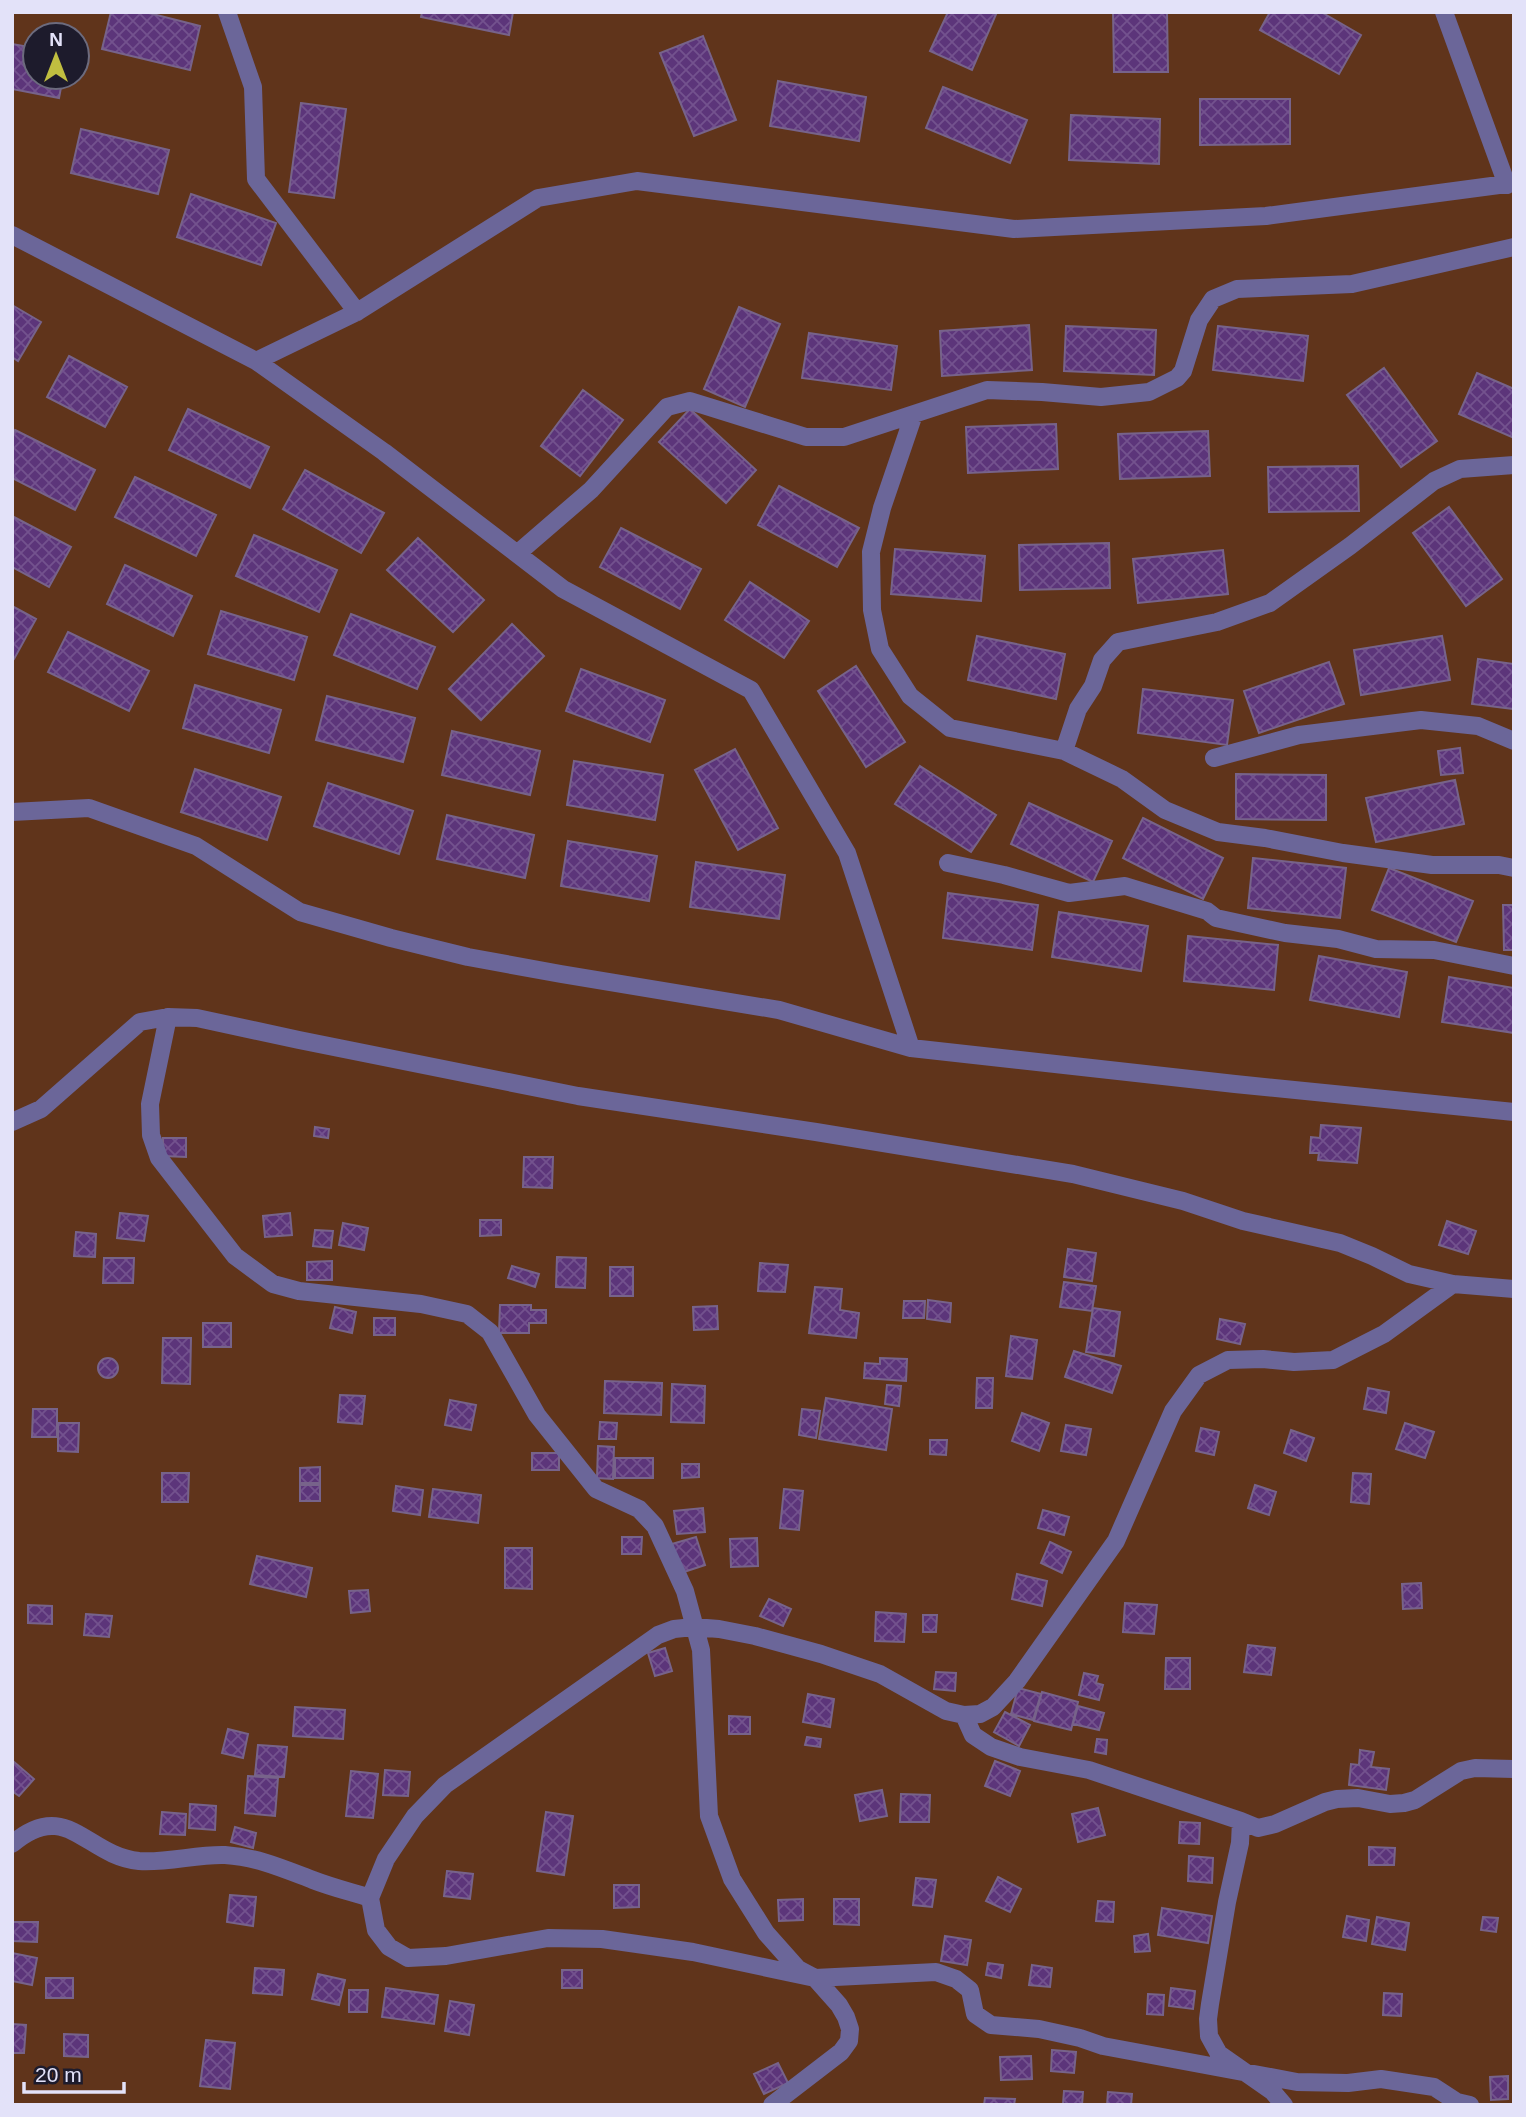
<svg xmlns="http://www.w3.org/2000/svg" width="1526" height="2117" viewBox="0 0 1526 2117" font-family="Helvetica,sans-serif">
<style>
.green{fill:#60341b;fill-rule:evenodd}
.building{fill:url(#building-cross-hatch);stroke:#77638a;stroke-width:2}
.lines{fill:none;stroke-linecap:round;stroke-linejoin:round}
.minor{stroke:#6b6699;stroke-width:18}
</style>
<defs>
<pattern id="building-cross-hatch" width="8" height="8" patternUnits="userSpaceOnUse" patternTransform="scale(1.75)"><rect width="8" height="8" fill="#5c357a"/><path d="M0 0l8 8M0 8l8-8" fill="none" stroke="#73528e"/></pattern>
</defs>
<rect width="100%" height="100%" fill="#353055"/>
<path class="green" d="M12,12H1514V2105H12ZM35,35H77V77H35Z"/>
<path class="building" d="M111,12H145L200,26L190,70L102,49Z
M422,12H513L509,35L421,17Z
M948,12H997L972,70L930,51Z
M1113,12H1167L1168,72H1114Z
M1270,12H1321L1361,35L1339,74L1260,30Z
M703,36L736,120L694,136L660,53Z
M12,44L35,48V77H63L59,98L12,89Z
M778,81L866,97L859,141L770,126Z
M943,87L1027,120L1010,163L926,128Z
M1200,99H1290V144L1200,145Z
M301,103L346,109L334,198L289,192Z
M1071,115L1160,119L1159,164L1069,160Z
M81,129L169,150L158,194L71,173Z
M191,194L276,223L261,265L177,237Z
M12,305L41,322L18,361L12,357Z
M739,307L780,324L745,407L704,389Z
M1029,325L1032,370L942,376L940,331Z
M1066,326L1156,330L1154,375L1064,371Z
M1218,326L1308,336L1303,381L1213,370Z
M809,333L897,346L891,390L802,378Z
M69,356L127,387L105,427L47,397Z
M1384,368L1437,441L1401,467L1347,395Z
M1477,373L1514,389V438L1459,414Z
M583,390L623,420L580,476L541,446Z
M188,409L269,447L250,488L169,450Z
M690,409L756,470L726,503L659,442Z
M1056,424L1058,469L968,473L966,427Z
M15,430L95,470L75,510L12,478V435Z
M1208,431L1210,476L1120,479L1118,434Z
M1358,466L1359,511L1269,512L1268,467Z
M305,470L384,513L361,553L283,509Z
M135,477L216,515L196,556L115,517Z
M779,486L859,528L837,567L758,525Z
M1449,507L1502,579L1466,606L1413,533Z
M12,516L71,547L49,587L12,567Z
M621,528L701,569L680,609L600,567Z
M254,535L337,570L319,612L236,576Z
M418,538L484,600L453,632L387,570Z
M1109,543L1110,588L1020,590L1019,545Z
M895,549L985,556L981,601L891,594Z
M1223,550L1228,594L1138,603L1133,559Z
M125,565L192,596L173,636L107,604Z
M750,582L809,621L784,658L725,620Z
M12,606L36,619L14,659L12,658Z
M221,611L307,637L294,680L208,654Z
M351,614L435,647L417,689L334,655Z
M512,624L544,656L481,720L449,689Z
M68,632L149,671L129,711L48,672Z
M977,636L1065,654L1056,699L968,680Z
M1442,636L1450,680L1361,695L1354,650Z
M1478,659L1514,664V709L1472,704Z
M1329,662L1344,704L1259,733L1244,691Z
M856,666L905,742L866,767L818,691Z
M581,669L665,700L650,742L566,711Z
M195,685L281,710L269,753L183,728Z
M1143,689L1233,700L1227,745L1138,733Z
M327,696L415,718L403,762L316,740Z
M452,731L540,751L530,795L442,775Z
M1460,748L1463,773L1441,775L1438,751Z
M735,749L778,828L738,850L695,770Z
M574,761L663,775L655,820L567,805Z
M920,766L996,815L971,852L895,804Z
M195,769L281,797L267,840L181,812Z
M1236,774L1326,775V820L1236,819Z
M1455,780L1464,824L1376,842L1366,798Z
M328,783L413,811L399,854L314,826Z
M1029,803L1112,841L1093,882L1011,844Z
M447,815L534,835L525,878L437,859Z
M1143,818L1223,858L1203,899L1123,858Z
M568,841L657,856L649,901L561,886Z
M1253,858L1346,868L1340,918L1248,908Z
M696,862L785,875L779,919L690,907Z
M1389,868L1473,901L1456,942L1372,910Z
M948,893L1038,905L1032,950L943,938Z
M1503,905H1514V950H1504Z
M1059,912L1148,926L1141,971L1052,957Z
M1188,936L1278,945L1274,990L1184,981Z
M1319,956L1407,972L1399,1017L1310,1000Z
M1449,977L1514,988V1033L1442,1022Z
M1321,1125L1361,1128L1357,1163L1318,1160L1319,1153H1310L1311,1137L1320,1138Z
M315,1127L329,1129L328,1138L314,1136Z
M163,1138H186V1157L163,1156Z
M524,1157H553L552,1188L523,1187Z
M120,1213L148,1216L144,1241L117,1238Z
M290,1213L292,1235L265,1237L263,1216Z
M480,1220H501V1235L480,1236Z
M1447,1221L1476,1231L1468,1254L1439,1245Z
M343,1223L368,1228L364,1250L339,1245Z
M315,1230L333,1231L331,1248L313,1246Z
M76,1232L96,1234L95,1257L74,1256Z
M1068,1249L1096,1253L1092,1281L1064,1277Z
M557,1257L586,1258L585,1288L556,1287Z
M104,1258H134L133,1283H103Z
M332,1261V1280H307V1262Z
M760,1263L788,1265L785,1292L758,1291Z
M512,1266L539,1274L535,1287L508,1278Z
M610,1267H633V1296H610Z
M1064,1282L1096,1286L1092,1311L1060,1307Z
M815,1287L842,1289L840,1310L859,1313L856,1338L809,1333Z
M928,1300L951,1303L950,1322L927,1319Z
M904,1301H925L924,1318H903Z
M500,1305H531V1310H546V1323H529V1333H499Z
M717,1306L718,1329L694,1330L693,1307Z
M335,1307L356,1312L352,1333L330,1328Z
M1093,1308L1120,1312L1114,1356L1086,1352Z
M374,1318H395V1335H374Z
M1220,1319L1245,1324L1240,1344L1217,1339Z
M203,1323H231V1347H203Z
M1011,1336L1037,1340L1032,1379L1006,1376Z
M163,1338H191L190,1384L162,1383Z
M1074,1351L1121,1366L1112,1393L1065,1377Z
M880,1358L907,1359L906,1381L864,1378L865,1363L880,1364Z
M98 1368a10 10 0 1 1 20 0a10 10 0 1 1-20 0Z
M977,1378H993L992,1408H976Z
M605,1381L662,1383L661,1415L604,1413Z
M672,1384L705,1386L704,1423L671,1422Z
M887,1385L901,1386L899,1406L885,1404Z
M1368,1388L1389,1392L1386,1413L1364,1409Z
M340,1395L365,1396L362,1424L338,1422Z
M826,1398L892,1409L886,1450L819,1439Z
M450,1400L476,1405L471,1430L445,1425Z
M33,1409H57V1437H32Z
M802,1409L820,1411L816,1438L799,1435Z
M1022,1413L1049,1423L1039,1451L1012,1441Z
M600,1422L617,1423L616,1439H599Z
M58,1423H79L78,1452L58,1451Z
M1405,1423L1434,1432L1425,1458L1396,1449Z
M1066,1425L1091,1429L1086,1455L1061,1451Z
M1201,1428L1219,1432L1214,1455L1196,1451Z
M1291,1430L1314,1438L1306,1461L1284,1453Z
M930,1440H947L946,1455L930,1454Z
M598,1446L614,1447L613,1479L597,1478Z
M532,1453H559V1470H532Z
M615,1458H653V1478H615Z
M682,1464H699V1477L682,1478Z
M320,1467V1483H300V1468Z
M162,1473H189L188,1502H162Z
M1353,1473L1371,1474L1369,1504L1351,1502Z
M300,1485H320V1501H300Z
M1255,1485L1276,1492L1269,1515L1248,1508Z
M396,1486L423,1490L420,1515L393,1511Z
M433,1489L481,1495L478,1523L429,1517Z
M784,1489L803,1491L799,1530L780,1528Z
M703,1508L705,1532L677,1534L674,1511Z
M1043,1510L1069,1517L1064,1535L1038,1528Z
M622,1537H642L641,1554H622Z
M696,1537L705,1565L681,1573L672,1544Z
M757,1538L758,1566L731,1567L730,1539Z
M1050,1542L1071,1552L1062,1573L1041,1563Z
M505,1548H532V1589L505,1588Z
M257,1556L312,1568L306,1597L250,1584Z
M1017,1574L1047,1581L1042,1606L1012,1599Z
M1421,1583L1422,1608L1403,1609L1402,1584Z
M368,1590L370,1611L351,1613L349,1591Z
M769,1599L791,1609L783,1626L760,1616Z
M1125,1603L1157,1605L1154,1634L1123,1632Z
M28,1605L52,1606V1624L28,1623Z
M876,1612L906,1614L904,1642L875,1641Z
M86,1614L112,1616L109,1637L84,1635Z
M923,1615H937L936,1632H923Z
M1248,1645L1275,1648L1271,1675L1244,1672Z
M665,1648L672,1671L655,1676L648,1653Z
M1166,1658H1190V1689H1165Z
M936,1672L956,1673L955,1691L934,1689Z
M1084,1673L1098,1676L1096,1683L1103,1685L1099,1700L1079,1695Z
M1018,1688L1041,1694L1033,1720L1011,1714Z
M1042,1692L1078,1702L1071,1730L1034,1721Z
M808,1694L834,1699L830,1727L803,1722Z
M1078,1706L1104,1713L1099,1730L1073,1724Z
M295,1707L345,1710L343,1739L293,1736Z
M1005,1712L1030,1725L1019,1746L994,1732Z
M729,1716L750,1717V1734H729Z
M228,1729L248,1734L243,1758L222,1753Z
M807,1737L821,1739L820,1747L805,1745Z
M1097,1739L1107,1740L1106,1754L1095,1752Z
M258,1745L287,1747L284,1777L255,1775Z
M1360,1750L1374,1752L1371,1767L1389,1769L1386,1790L1349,1785L1351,1764L1359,1765Z
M13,1761L34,1779L19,1796L12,1791Z
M995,1761L1020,1771L1010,1796L985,1786Z
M385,1770L410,1772L408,1796L383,1795Z
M351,1771L378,1774L373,1818L346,1816Z
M248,1776L278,1778L275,1816L245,1813Z
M882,1790L887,1816L860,1821L855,1795Z
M901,1794L930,1795L929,1822H900Z
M190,1804L216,1806L215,1830L189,1828Z
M1098,1808L1105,1835L1078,1842L1072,1814Z
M162,1812L186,1814L185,1835L160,1834Z
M546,1812L573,1816L564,1875L537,1871Z
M1180,1822L1200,1823L1199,1844L1179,1843Z
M235,1827L256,1833L253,1848L231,1842Z
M1369,1847L1395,1848L1394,1865H1369Z
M1189,1856L1213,1858L1212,1883L1188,1881Z
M447,1871L473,1874L470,1899L444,1896Z
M998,1877L1021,1889L1010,1912L986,1901Z
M916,1878L936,1880L932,1907L913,1905Z
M614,1885H639V1907L614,1908Z
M230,1895L256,1897L253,1926L227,1922Z
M803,1899V1920L779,1921L778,1900Z
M834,1899H859V1925L834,1924Z
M1098,1901L1114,1902L1113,1922L1096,1921Z
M1162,1908L1212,1916L1208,1943L1158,1935Z
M1347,1916L1369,1920L1366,1941L1343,1937Z
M1377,1917L1409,1923L1405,1950L1372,1944Z
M1483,1917L1498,1918L1496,1932L1481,1930Z
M12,1922H38L37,1942L12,1941Z
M1148,1934L1150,1951L1135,1952L1134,1936Z
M945,1936L971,1940L967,1965L941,1961Z
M12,1953L37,1958L32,1985L12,1981Z
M988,1963L1003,1965L1001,1978L986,1975Z
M1032,1965L1052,1968L1050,1987L1029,1985Z
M255,1968L284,1970L282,1995L253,1993Z
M562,1970H582V1988H562Z
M318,1974L345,1980L339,2005L312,1999Z
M46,1978H73V1998H46Z
M386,1988L438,1995L434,2024L382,2017Z
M1171,1988L1195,1991L1193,2009L1169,2006Z
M349,1990H368L367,2012H349Z
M1384,1993L1402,1994L1401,2016L1383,2015Z
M1148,1994L1164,1995L1163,2015L1147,2014Z
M450,2001L474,2005L469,2035L445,2031Z
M12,2024L26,2025L24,2053H12Z
M64,2034L88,2035V2057L64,2056Z
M206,2040L235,2043L230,2089L200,2086Z
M1052,2050L1076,2052L1074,2073L1051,2071Z
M1031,2056L1032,2079L1001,2080L1000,2057Z
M778,2063L788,2083L764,2094L754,2074Z
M1508,2076V2099L1491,2100L1490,2077Z
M1064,2091L1083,2092L1082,2105L1063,2104Z
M1108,2092L1132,2094L1131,2105H1107Z
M985,2098L1015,2099L1014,2105H984Z"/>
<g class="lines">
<path class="minor" d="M227,12L253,87L256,179L357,312
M1444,12L1507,185
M12,235L256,361L384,452L563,589L751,690L847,853L911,1048
M256,361L357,312L538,198L637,181L1014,229L1266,216L1514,183
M914,414L882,508L871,552L872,610L880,649L910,696L950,728L1064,751L1122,779L1165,810L1218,832L1265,838L1343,853L1432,865H1499L1514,868
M518,553L591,490L667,407L690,401L806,437H844L987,390L1042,392L1101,397L1149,392L1177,378L1183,371L1199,320L1213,299L1237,289L1352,284L1514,247
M1064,751L1078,709L1093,686L1102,660L1118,642L1217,622L1270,603L1350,546L1434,481L1460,469L1514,465
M1214,758L1299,735L1421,720L1478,726L1514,741
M12,812L89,808L196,846L300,912L391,938L468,957L561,974L779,1010L911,1048L1235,1084L1514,1112
M948,863L1004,875L1069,893L1125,886L1207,911L1216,918L1285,933L1338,939L1376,949L1434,950L1514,966
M168,1017L150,1104L151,1135L159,1158L235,1256L273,1284L299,1291L421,1304L467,1314L490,1332L537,1415L596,1489L639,1509L655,1526L685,1591L701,1650L709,1816L732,1879L766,1933L798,1969L815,1978L839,2005L846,2017L850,2029L849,2041L841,2052L772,2105
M12,1122L41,1109L140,1022L168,1017L197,1018L299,1040L578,1096L816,1132L1073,1174L1183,1201L1243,1221L1340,1243L1372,1256L1409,1274L1453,1284L1514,1289
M1453,1284L1384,1334L1333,1360L1294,1362L1263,1359L1228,1360L1199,1375L1173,1411L1116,1541L1017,1681L993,1707L980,1714L964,1715L946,1711L880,1674L821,1654L755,1636L719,1629L694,1627L674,1629L658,1635L445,1785L415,1816L386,1859L370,1898L376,1930L389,1947L408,1958L446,1956L548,1938L602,1939L693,1952L815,1978L936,1972L956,1979L970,1990L975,2014L991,2025L1039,2029L1080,2038L1103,2046L1297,2082L1348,2083L1381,2079L1434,2087L1457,2102L1470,2105
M964,1715L973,1735L991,1747L1020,1757L1089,1770L1241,1821L1240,1843L1227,1902L1210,2004L1208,2019L1209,2036L1219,2054L1272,2091L1284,2105
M1241,1821L1258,1828L1275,1824L1325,1802L1337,1799L1358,1798L1390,1804L1404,1803L1415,1800L1461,1771L1475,1768L1514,1769
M12,1844C67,1797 86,1856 139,1861C168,1863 197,1854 225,1855C257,1857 284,1869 313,1880C331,1887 351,1892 370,1898"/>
</g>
<rect width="1526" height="2117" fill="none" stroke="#e3e2f9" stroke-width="28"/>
<g transform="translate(56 56)"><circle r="33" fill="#1d1b2c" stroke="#6c6b7e" stroke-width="2"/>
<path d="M0-5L12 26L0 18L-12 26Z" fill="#c0be40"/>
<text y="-10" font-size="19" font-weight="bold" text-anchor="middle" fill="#e3e2f9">N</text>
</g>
<path d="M24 2082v10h100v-10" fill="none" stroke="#e3e2f9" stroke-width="3.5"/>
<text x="35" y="2082" font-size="21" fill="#e3e2f9" stroke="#1d1b2c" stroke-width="5" paint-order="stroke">20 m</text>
</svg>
